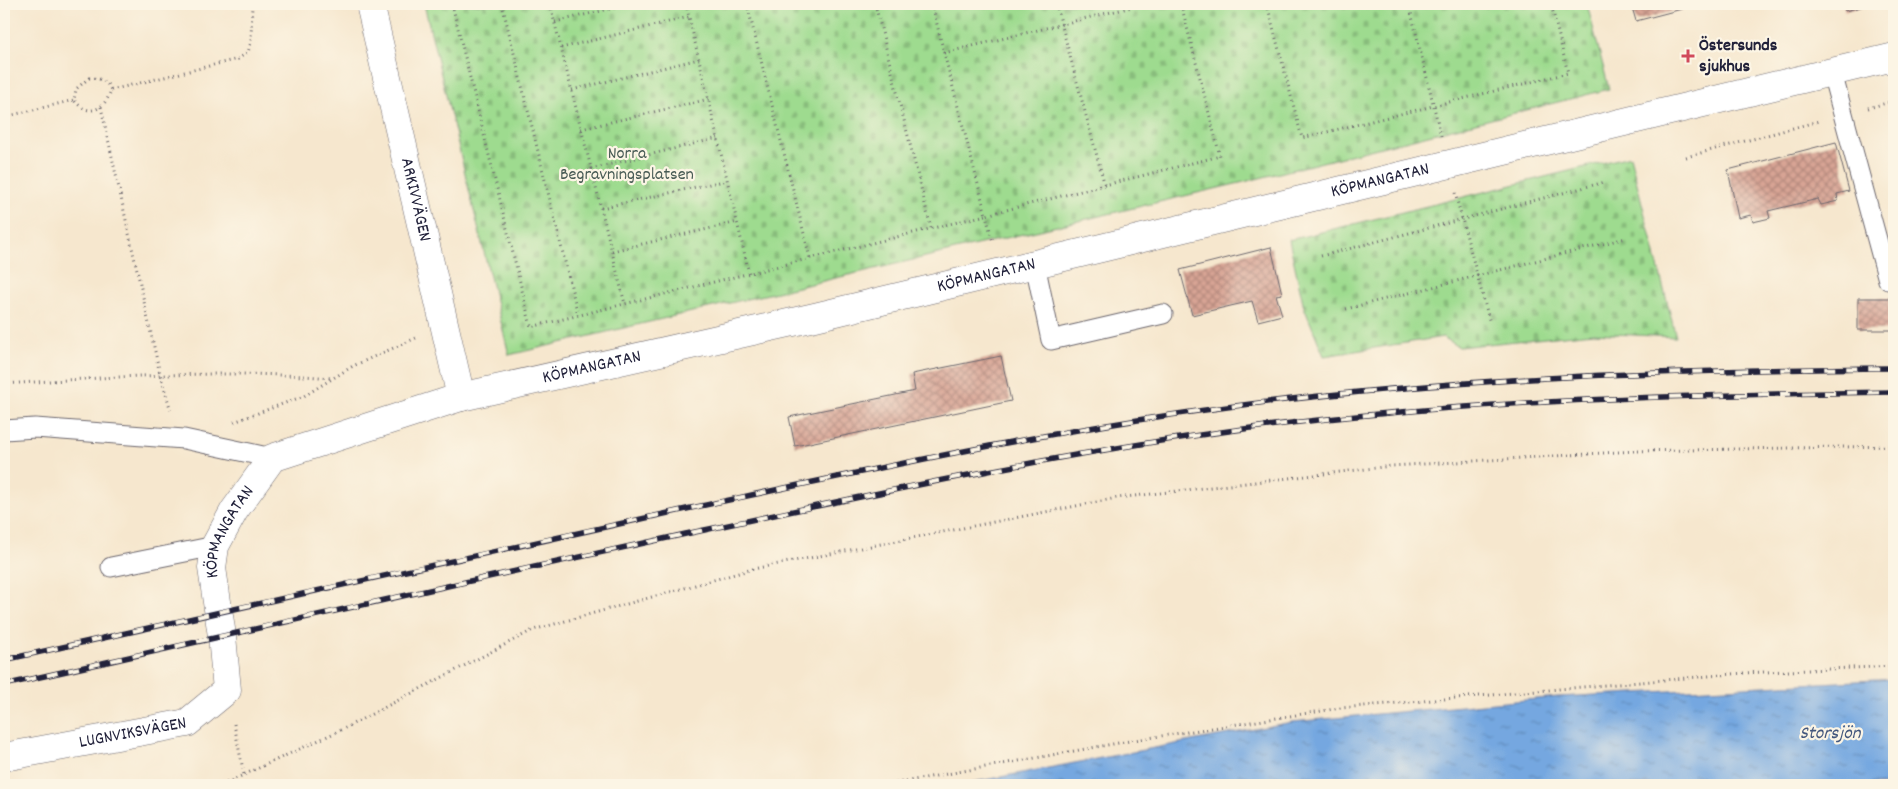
<svg xmlns="http://www.w3.org/2000/svg" width="1898" height="789" viewBox="0 0 1898 789" font-family="Dekko,sans-serif">
<style>
.cemetery{fill:url(#cemetery-stones);stroke:#607e65}
.water{fill:url(#water-ripples);stroke:#4b648e}
.building{fill:url(#building-cross-hatch)}
.lines{fill:none;stroke-linecap:round;stroke-linejoin:round}
.lane-casing{stroke:#6c676e;stroke-width:21}
.street-casing{stroke:#6c676e;stroke-width:29}
.path{stroke:#6c676e;stroke-width:3;stroke-dasharray:1 4;stroke-linecap:butt}
.lane{stroke:#fff;stroke-width:19}
.street{stroke:#fff;stroke-width:28}
.rail-casing{stroke:#22223b;stroke-width:5.5}
.rail{stroke:#fcf5e5;stroke-width:4;stroke-dasharray:11;stroke-linecap:butt}
.poi-dot{fill:#d1495b;stroke:#fcf5e5;stroke-width:2}
.labels{text-anchor:middle;dominant-baseline:central;stroke-width:4.5;stroke-linejoin:round;paint-order:stroke}
.poi-label{font-size:18px;font-weight:bold;fill:#22223b;stroke:#fcf5e5;text-anchor:start}
.park-label{font-size:18px;fill:#475a54;stroke:#fcf5e5}
.street-label{font-size:18px;fill:#22223b;stroke:#fcf5e5}
.water-label{font-size:19px;font-style:italic;fill:#43577d;stroke:#fcf5e5}
</style>
<defs>
<pattern id="cemetery-stones" width="16" height="16" patternUnits="userSpaceOnUse" patternTransform="scale(1.25)"><rect width="16" height="16" fill="#9edb8f"/><path d="M2 7V4a2 2 0 0 1 4 0v3zM10 15v-3a2 2 0 0 1 4 0v3z" fill="#88bc7c"/></pattern>
<pattern id="water-ripples" width="26" height="14" patternUnits="userSpaceOnUse" patternTransform="scale(1.25)"><rect width="26" height="14" fill="#74a7e0"/><path d="M2 4q2-2 4 0t4 0M15 11q2-2 4 0t4 0" fill="none" stroke="#5f88b7"/></pattern>
<pattern id="building-cross-hatch" width="8" height="8" patternUnits="userSpaceOnUse" patternTransform="scale(1.25)"><rect width="8" height="8" fill="#d8a494"/><path d="M0 0l8 8M0 8l8-8" fill="none" stroke="#af857a"/></pattern>
</defs>
<rect width="100%" height="100%" fill="#fcf5e5"/>
<filter id="ink" filterUnits="userSpaceOnUse"><feTurbulence type="fractalNoise" baseFrequency=".02" numOctaves="2"/><feDisplacementMap in="SourceGraphic" scale="10" xChannelSelector="R" yChannelSelector="G"/><feConvolveMatrix kernelMatrix="1 2 1 2 8 2 1 2 1" color-interpolation-filters="sRGB"/></filter>
<filter id="wash" filterUnits="userSpaceOnUse"><feTurbulence type="fractalNoise" baseFrequency=".0096" numOctaves="4" result="noise"/><feDisplacementMap in="SourceGraphic" scale="20" xChannelSelector="R" yChannelSelector="G"/><feGaussianBlur stdDeviation="1.12" result="paint"/><feColorMatrix in="noise" values="0 0 0 0 0 0 0 0 0 0 0 0 0 0 0 0 0 1.4 0 .05"/><feComposite in="paint" operator="in"/></filter>
<g filter="url(#wash)">
<rect width="100%" height="100%" fill="#f6e7ce"/>
<path class="cemetery" d="M424,4H1587L1609,89L1244,182L509,355Z
M1630,156L1676,337L1593,333L1459,347L1443,337L1324,356L1304,307L1289,240Z"/>
<path class="water" d="M1894,679V785H958L1292,722L1558,697Z"/>
<g id="blocks">
<path class="building" d="M1631,4H1701L1636,21Z
M1843,4H1872L1845,11Z
M1836,142L1849,191L1837,194L1838,201L1821,205L1818,199L1768,211L1770,218L1753,222L1751,215L1738,218L1728,170Z
M1271,247L1282,294L1276,295L1282,315L1258,321L1252,301L1192,315L1180,270Z
M1858,298H1894V330H1858Z
M1001,356L1011,401L795,446L789,417L915,391L912,374Z"/>
</g>
</g>
<g filter="url(#ink)">
<use href="#blocks" fill-opacity="0" stroke="#6c676e" stroke-width="1"/>
<g class="lines">
<defs>
<path id="lane" d="M1832,73L1888,280L1894,279
M1035,264L1051,340L1163,314
M4,430L35,428L184,439L272,458
M111,567L215,546"/>
<g id="street">
<path id="s1" d="M370,4L461,397"/>
<path id="s2" d="M4,757L187,723L227,690L222,636L212,568L215,546L234,511L272,458L461,397L815,317L1894,57"/>
</g>
</defs>
<use href="#lane" class="lane-casing"/>
<use href="#street" class="street-casing"/>
<path class="path" d="M452,4L531,327L986,215L993,242
M502,4L578,315
M550,4L625,304
M686,4L749,273
M747,4L810,258
M875,4L931,228
M932,4L944,53
M1056,4L1105,186
M1144,4L944,53L986,215L1220,156L1181,4
M1267,4L1302,138L1568,73L1551,4
M1409,4L1441,136
M555,22L630,4
M561,48L689,17
M89,78C100,78 106,80 111,90C105,110 88,118 74,100L76,89Z
M111,90L238,59L248,52L251,42L252,4
M572,90L699,59
M101,107L160,374L171,411
M1868,108L1894,101
M4,117L74,100
M581,129L709,99
M1686,157L1819,121
M591,169L718,138
M1455,193L1490,323
M601,208L728,180
M612,251L738,222
M1321,256L1605,182
M1346,309L1626,238
M4,384C113,377 223,369 332,378
M234,422L304,396L353,366L416,338
M234,724L244,775
M222,785L345,728L533,630L753,569L1117,498L1392,466L1635,451L1894,446
M886,785L1135,740L1341,708L1744,673L1894,666"/>
<use href="#lane" class="lane"/>
<use href="#street" class="street"/>
<defs>
<path id="rail" d="M4,660C233,609 462,558 691,508C879,468 1068,426 1259,403C1470,377 1682,370 1894,368
M4,685C226,635 449,585 672,537C867,495 1062,452 1259,427C1470,400 1682,395 1894,392"/>
</defs>
<use href="#rail" class="rail-casing"/>
<use href="#rail" class="rail"/>
</g>
</g>
<path class="poi-dot" d="M1685.5 48.5h5v5h5v5h-5v5h-5v-5h-5v-5h5z"/>
<g class="labels">
<g class="poi-label">
<text x="1699" y="46">Östersunds<tspan x="1699" dy="21">sjukhus</tspan></text>
</g>
<g class="park-label">
<text x="627" y="154">Norra<tspan x="627" dy="21">Begravningsplatsen</tspan></text>
</g>
<g class="street-label">
<text stroke="none"><textPath href="#s2" startOffset="1631">KÖPMANGATAN</textPath></text>
<text stroke="none"><textPath href="#s1" startOffset="201">ARKIVVÄGEN</textPath></text>
<text stroke="none"><textPath href="#s2" startOffset="1226">KÖPMANGATAN</textPath></text>
<text stroke="none"><textPath href="#s2" startOffset="821">KÖPMANGATAN</textPath></text>
<text stroke="none"><textPath href="#s2" startOffset="401">KÖPMANGATAN</textPath></text>
<text stroke="none"><textPath href="#s2" startOffset="131">LUGNVIKSVÄGEN</textPath></text>
</g>
<g class="water-label">
<text x="1830" y="734">Storsjön</text>
</g>
</g>
<rect width="1898" height="789" fill="none" stroke="#fcf5e5" stroke-width="20"/>
</svg>
